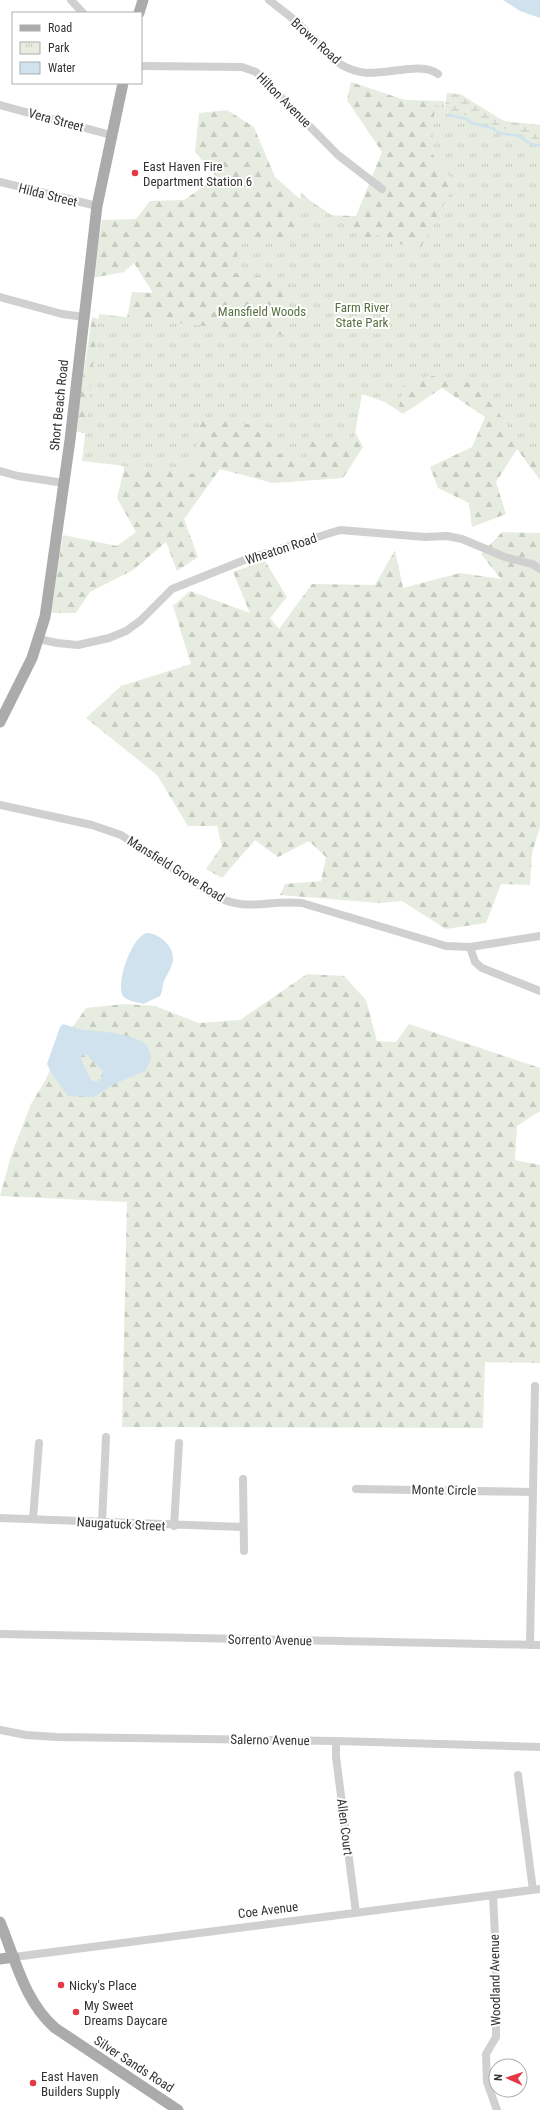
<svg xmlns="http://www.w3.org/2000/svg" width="540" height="2110" viewBox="0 0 540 2110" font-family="'Roboto Condensed',sans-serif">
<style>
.forest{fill:url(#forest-firs)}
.wetland{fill:url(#wetland-marsh)}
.park{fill:url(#park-tufts)}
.water{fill:#cfe2ee;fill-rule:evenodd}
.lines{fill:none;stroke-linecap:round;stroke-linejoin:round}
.stream{stroke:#cfe2ee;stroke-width:2.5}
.minor{stroke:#d0d0d0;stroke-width:8}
.major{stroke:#ababab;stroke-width:11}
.poi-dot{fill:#e63946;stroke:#fff;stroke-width:1.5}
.labels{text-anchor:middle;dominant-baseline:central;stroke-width:4;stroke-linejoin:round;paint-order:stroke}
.street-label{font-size:13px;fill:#333;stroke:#fff}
.poi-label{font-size:13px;fill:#333;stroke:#fff;text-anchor:start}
.park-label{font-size:13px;fill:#56703f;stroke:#fff}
</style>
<defs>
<pattern id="forest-firs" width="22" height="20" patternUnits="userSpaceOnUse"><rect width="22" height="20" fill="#e6ecdf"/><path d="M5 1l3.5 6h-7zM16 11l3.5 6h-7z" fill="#c6cbc0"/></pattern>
<pattern id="wetland-marsh" width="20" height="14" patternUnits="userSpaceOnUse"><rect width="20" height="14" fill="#e6ecdf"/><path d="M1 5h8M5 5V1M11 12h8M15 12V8" fill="none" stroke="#c6cbc0"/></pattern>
<pattern id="park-tufts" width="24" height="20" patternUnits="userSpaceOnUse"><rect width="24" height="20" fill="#e6ecdf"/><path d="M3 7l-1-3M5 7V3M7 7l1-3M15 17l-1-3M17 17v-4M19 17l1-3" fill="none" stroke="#c6cbc0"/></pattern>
</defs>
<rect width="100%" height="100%" fill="#fff"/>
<path class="forest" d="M351,82L405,100L444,101L442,132L540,254V480L517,449L496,482L506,514L472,527L469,503L438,488L430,467L472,447L485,417L442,388L403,414L350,379L343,409L363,447L343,478L273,483L220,469L184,519L198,557L177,571L166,542L133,570L90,592L76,613H50L63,535L117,546L136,532L117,498L124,469L110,439L75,431L92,317L125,328L132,292L153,293L134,263L124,272L92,278L102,220L136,219L150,201L184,200L217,177L195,152L199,113L227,110L254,127L275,177L318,215L356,216L382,152L347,100Z
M502,532L540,533V827L532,853L530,885L501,884L486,923L446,929L402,901L380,903L280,895L285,884L321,881L326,857L309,841L278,857L255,840L222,878L206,869L222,846L217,826H188L157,775L86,718L121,686L191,664L173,606L190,591L250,613L233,572L265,561L287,597L270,618L279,629L312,584L375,585L395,550L403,588L460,573L501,579L481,554Z
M307,974L344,976L366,1000L377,1041L396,1042L409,1024L540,1068V1111L517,1126L515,1160L540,1165V1363L485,1362L483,1428L122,1427L127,1202L0,1196L11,1156L31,1104L46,1079L62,1043L86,1008L125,1004L155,1006L199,1023L240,1020Z"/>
<path class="wetland" d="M447,93L460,94L504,121L540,125V171L442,123Z"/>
<path class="park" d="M435,105L540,141V470L479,386L458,379L456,382L429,375L418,380H410L405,375L399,407L362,394L353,444L309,439L307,458L270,453L273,427L200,419L193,474L82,461L99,314L284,335L290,280L235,273L240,234L295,243L301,192L308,199L370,241L375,240L376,235L419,251L455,183L431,152Z"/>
<path class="water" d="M503,0H540V18L520,11Z
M147,933C160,934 174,946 173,960C172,968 167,974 164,981C162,986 163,991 160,996L143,1004C137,1002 127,1001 123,996C115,982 133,935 147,933Z
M63,1024C70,1026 78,1029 85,1030C102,1032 137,1033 148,1047L151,1059L145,1071L114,1084L94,1097L68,1096L52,1074L47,1064L60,1027ZM86,1054L103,1071L102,1078L98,1081H92L83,1064L81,1056Z"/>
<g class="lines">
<path class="stream" d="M449,115L467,119L471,123L492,128L499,133L519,136L532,145H540"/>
<path class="minor" d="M71,0L83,13
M269,0C280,9 292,17 302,27C318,42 331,63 353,70C379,80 419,59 438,74
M141,66L242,67L256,72L338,155L382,189
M0,105L111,135
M0,182L97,206
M0,297L62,314L84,317
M0,471L18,476L64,483
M39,639L57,643L78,645L109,638L126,631L140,621L172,589L247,559L340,530L425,537L447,536L462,539L505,557L532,564L540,569
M0,805L92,825L121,835L212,894C247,914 267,899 302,903L446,946L470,947L540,936
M470,947L475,962L482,968L540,991
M243,1479L244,1551
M356,1489L532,1492
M0,1518L243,1527
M33,1519L39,1443
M102,1523L106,1437
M174,1526L179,1443
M0,1634L540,1645
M530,1645L535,1386
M0,1730L26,1735L57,1737L336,1741L540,1747
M336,1741V1757L356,1913
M518,1775L533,1890
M493,1895L496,1958V2037L486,2054L487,2082L497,2110
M14,1957L540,1889"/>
<path class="major" d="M139,13L143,0
M0,722L32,658L45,617L70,440L97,206L123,83
M0,1922C15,1958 24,2001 55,2028L178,2110
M0,1959L14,1957"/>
</g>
<g class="poi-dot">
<circle cx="135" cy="173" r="4"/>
<circle cx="61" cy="1985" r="4"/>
<circle cx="76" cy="2012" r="4"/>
<circle cx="33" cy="2083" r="4"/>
</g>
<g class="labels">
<g class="street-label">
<text transform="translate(316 41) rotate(42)">Brown Road</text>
<text transform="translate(284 100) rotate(45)">Hilton Avenue</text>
<text transform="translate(56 120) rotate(15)">Vera Street</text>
<text transform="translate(48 195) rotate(14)">Hilda Street</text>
<text transform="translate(59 405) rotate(-84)">Short Beach Road</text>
<text transform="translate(281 549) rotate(-18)">Wheaton Road</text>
<text transform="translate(176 869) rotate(32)">Mansfield Grove Road</text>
<text transform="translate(444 1490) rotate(1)">Monte Circle</text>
<text transform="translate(121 1524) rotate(3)">Naugatuck Street</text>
<text transform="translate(270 1640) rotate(1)">Sorrento Avenue</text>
<text transform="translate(270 1740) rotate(1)">Salerno Avenue</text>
<text transform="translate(345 1827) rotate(83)">Allen Court</text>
<text transform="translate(268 1910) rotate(-7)">Coe Avenue</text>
<text transform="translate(495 1980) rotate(-91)">Woodland Avenue</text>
<text transform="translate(134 2064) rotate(33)">Silver Sands Road</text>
</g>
<g class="poi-label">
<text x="143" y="166">East Haven Fire<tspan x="143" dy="15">Department Station 6</tspan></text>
<text x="69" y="1985">Nicky's Place</text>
<text x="84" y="2005">My Sweet<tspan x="84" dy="15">Dreams Daycare</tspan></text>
<text x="41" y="2076">East Haven<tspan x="41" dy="15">Builders Supply</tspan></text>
</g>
<g class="park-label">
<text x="362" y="307">Farm River<tspan x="362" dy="15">State Park</tspan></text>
<text x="262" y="311">Mansfield Woods</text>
</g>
</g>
<rect x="12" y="12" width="130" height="72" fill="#ffffff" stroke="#adadad"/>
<rect x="20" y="25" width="20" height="6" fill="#ababab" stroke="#adadad"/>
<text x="48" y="32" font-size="12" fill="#333333">Road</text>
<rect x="20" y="42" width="20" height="12" fill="url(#park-tufts)" stroke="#adadad"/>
<text x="48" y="52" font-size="12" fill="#333333">Park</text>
<rect x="20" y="62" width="20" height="12" fill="#cfe2ee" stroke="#adadad"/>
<text x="48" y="72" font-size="12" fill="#333333">Water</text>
<g transform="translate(508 2078) rotate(273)"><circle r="19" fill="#ffffff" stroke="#adadad"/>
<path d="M0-3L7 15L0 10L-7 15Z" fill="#e63946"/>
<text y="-6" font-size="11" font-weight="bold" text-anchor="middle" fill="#333333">N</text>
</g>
</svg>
